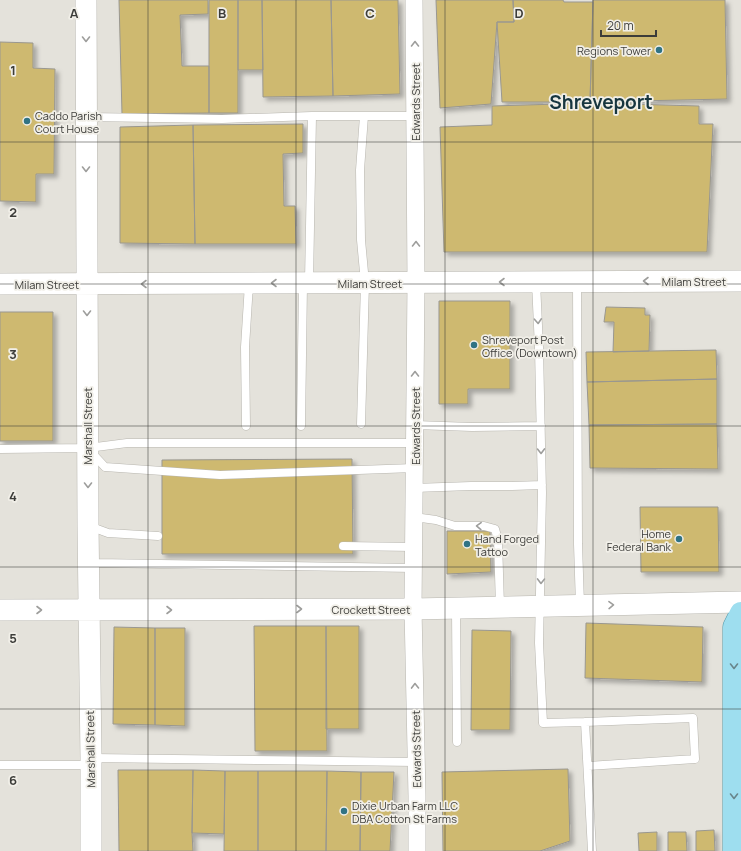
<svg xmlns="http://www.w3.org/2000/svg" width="741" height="851" viewBox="0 0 741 851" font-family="Manrope,sans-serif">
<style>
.building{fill:#ceb970;stroke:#999790;filter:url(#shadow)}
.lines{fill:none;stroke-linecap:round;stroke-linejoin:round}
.service-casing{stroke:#b8b6af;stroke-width:9}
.minor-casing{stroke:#b8b6af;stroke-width:18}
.tertiary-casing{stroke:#b8b6af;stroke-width:22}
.primary-casing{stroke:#5197a8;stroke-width:23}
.service{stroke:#fff;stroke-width:8}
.minor{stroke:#fff;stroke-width:17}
.tertiary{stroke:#fff;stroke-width:21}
.primary{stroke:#9edeef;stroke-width:22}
.oneway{stroke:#9e9e9c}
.oneway2{stroke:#68858b}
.grid{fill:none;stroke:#3c3c39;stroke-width:1;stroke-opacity:0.55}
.poi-dot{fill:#307384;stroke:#f1efe8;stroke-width:1.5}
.labels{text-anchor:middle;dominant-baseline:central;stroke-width:3.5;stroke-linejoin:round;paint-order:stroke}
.poi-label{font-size:11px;fill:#3c3c39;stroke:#f1efe8;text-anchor:start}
.street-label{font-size:11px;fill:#3c3c39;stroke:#f1efe8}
.town-label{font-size:19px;font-weight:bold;fill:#17363f;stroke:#f1efe8}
.grid-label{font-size:13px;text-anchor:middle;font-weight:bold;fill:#3c3c39;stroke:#f1efe8;stroke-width:3.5;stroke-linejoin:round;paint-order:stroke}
</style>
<defs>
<filter id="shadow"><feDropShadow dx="3.5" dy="3.5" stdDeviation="2" flood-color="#0004"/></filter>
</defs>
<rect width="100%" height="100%" fill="#e4e2db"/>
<path class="building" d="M119,0H208V14L180,15L182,66H209V113L122,114Z
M209,0H238V113H209Z
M238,0H262L263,70H238Z
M262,0H331L333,96L263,97Z
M331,0H398L400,94L333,96Z
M436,0H513L514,22H497L491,104L440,108Z
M513,0H563L564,2H593L590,102H502L497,22H514Z
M593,0H725L727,99L590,102Z
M0,42L33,43V68L55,69L54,174H36V202L0,201Z
M593,103L699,106V124H713L707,252H444L440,127L492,125V106Z
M303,124V153L283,154L284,206H295L296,244H195L193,125Z
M193,125L195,244L120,243V127Z
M439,301H510V389H468V404H439Z
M606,307L645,308V315H650L649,351L613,352L614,322H604Z
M0,312H53V441H0Z
M716,350L717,379L587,382L586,352Z
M717,379V424L589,425L587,382Z
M717,424L718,469L590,468L589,425Z
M352,459L353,554H162V460Z
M640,507H718L719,572H641Z
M447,531H490L491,572L447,574Z
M586,623L703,627L702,682L585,678Z
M254,626H326L327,751H255Z
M326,626H359V729H326Z
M114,627L155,628V725L113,724Z
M155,628H185V726L155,725Z
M472,630L511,631L510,730H471Z
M568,769L570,841L540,851H443L442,772Z
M118,770H193L192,833L193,851H119Z
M193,770L225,771L224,834L192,833Z
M225,771H258V851H224Z
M258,771H327L326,851H258Z
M327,771L361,772L360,851H326Z
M361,772H394L390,851H360Z
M714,830L715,851H696V831Z
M657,832V851H639L638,833Z
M668,832H686L687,851H668Z"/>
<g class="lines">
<defs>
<path id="service" d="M87,117L222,119L312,116H415
M309,282L312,116
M536,282L539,348L542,493L539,643L543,723L585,722L592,851
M577,282L578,544L580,605
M361,424L365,283L361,240L360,170L364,116
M415,425L472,427L541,426
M246,426L245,347L249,284
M301,426L303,284
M0,449L88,448L127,443H415
M91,452L105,467L220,475L414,468
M414,488L471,486H512L542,485
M414,517L436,520L455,526H484L495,529L498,540L500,607
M89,526L108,533L158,536
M343,546L414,547
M91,559L96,563L414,568
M456,609L457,742
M585,722L693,718L695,759L588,766
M92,758L416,762
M0,765H90"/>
<path id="minor" d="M414,0L416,282L413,609L417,796V851"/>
<path id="tertiary" d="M86,0L88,525L91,758V851
M0,284L741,281
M0,610L413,609L741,602"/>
<path id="primary" d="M734,851V627L741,613"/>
</defs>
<use href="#service" class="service-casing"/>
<use href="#minor" class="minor-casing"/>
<use href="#tertiary" class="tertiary-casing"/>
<use href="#primary" class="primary-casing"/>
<use href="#service" class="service"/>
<use href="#minor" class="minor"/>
<use href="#tertiary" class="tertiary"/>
<use href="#primary" class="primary"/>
</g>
<defs><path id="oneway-chevron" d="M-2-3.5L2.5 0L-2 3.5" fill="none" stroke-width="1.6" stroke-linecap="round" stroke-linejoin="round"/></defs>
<g class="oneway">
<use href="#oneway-chevron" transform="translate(86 39) rotate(90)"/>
<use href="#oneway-chevron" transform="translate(415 44) rotate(-90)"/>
<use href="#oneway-chevron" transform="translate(86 169) rotate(90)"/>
<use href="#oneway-chevron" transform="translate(416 244) rotate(-90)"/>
<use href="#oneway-chevron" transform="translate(646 281) rotate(180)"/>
<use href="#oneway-chevron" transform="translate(502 282) rotate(180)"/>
<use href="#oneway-chevron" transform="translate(274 283) rotate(180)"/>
<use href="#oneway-chevron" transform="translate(144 284) rotate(180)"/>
<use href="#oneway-chevron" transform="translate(87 313) rotate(90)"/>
<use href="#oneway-chevron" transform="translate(538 321) rotate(87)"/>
<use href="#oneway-chevron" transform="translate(415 374) rotate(-90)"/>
<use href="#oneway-chevron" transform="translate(541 451) rotate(89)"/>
<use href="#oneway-chevron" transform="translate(88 485) rotate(90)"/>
<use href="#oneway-chevron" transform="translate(479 526) rotate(-178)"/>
<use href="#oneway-chevron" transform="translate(541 581) rotate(91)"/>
<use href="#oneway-chevron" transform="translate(611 605) rotate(-1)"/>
<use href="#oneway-chevron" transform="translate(299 609)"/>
<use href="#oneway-chevron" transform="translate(39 610)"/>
<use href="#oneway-chevron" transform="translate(169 610)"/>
<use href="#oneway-chevron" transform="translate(415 686) rotate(-91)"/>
</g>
<g class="oneway2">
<use href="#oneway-chevron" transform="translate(734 666) rotate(90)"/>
<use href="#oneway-chevron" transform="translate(734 796) rotate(90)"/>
</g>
<path class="grid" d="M148,0V851M296,0V851M445,0V851M593,0V851M0,142H741M0,284H741M0,426H741M0,567H741M0,709H741"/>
<g class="poi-dot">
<circle cx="659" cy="50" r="4"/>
<circle cx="27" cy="121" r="4"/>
<circle cx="474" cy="345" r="4"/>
<circle cx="679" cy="539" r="4"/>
<circle cx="467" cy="544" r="4"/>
<circle cx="344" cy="811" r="4"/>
</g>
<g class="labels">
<g class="poi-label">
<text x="651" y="50" text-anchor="end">Regions Tower</text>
<text x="35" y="115">Caddo Parish<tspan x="35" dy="13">Court House</tspan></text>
<text x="482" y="339">Shreveport Post<tspan x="482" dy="13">Office (Downtown)</tspan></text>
<text x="671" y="533" text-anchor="end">Home<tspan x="671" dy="13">Federal Bank</tspan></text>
<text x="475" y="538">Hand Forged<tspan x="475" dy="13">Tattoo</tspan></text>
<text x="352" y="805">Dixie Urban Farm LLC<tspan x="352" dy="13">DBA Cotton St Farms</tspan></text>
</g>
<g class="street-label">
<text transform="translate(415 102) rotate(-90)">Edwards Street</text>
<text x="694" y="281">Milam Street</text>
<text x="370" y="283">Milam Street</text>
<text x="47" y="284">Milam Street</text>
<text transform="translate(87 426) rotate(-90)">Marshall Street</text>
<text transform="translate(415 426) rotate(-90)">Edwards Street</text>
<text x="371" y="609">Crockett Street</text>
<text transform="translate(90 749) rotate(-91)">Marshall Street</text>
<text transform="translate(416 749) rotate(-91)">Edwards Street</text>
</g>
<g class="town-label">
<text x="601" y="102">Shreveport</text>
</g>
</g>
<g class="grid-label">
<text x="74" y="18">A</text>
<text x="222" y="18">B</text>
<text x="370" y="18">C</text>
<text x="519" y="18">D</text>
<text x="13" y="75">1</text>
<text x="13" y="217">2</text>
<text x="13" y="359">3</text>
<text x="13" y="501">4</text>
<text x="13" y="643">5</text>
<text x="13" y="785">6</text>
</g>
<path d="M601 30v6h55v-6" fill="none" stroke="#3c3c39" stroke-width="2"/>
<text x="607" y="30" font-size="12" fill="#3c3c39" stroke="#f1efe8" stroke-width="3" paint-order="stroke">20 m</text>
</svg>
